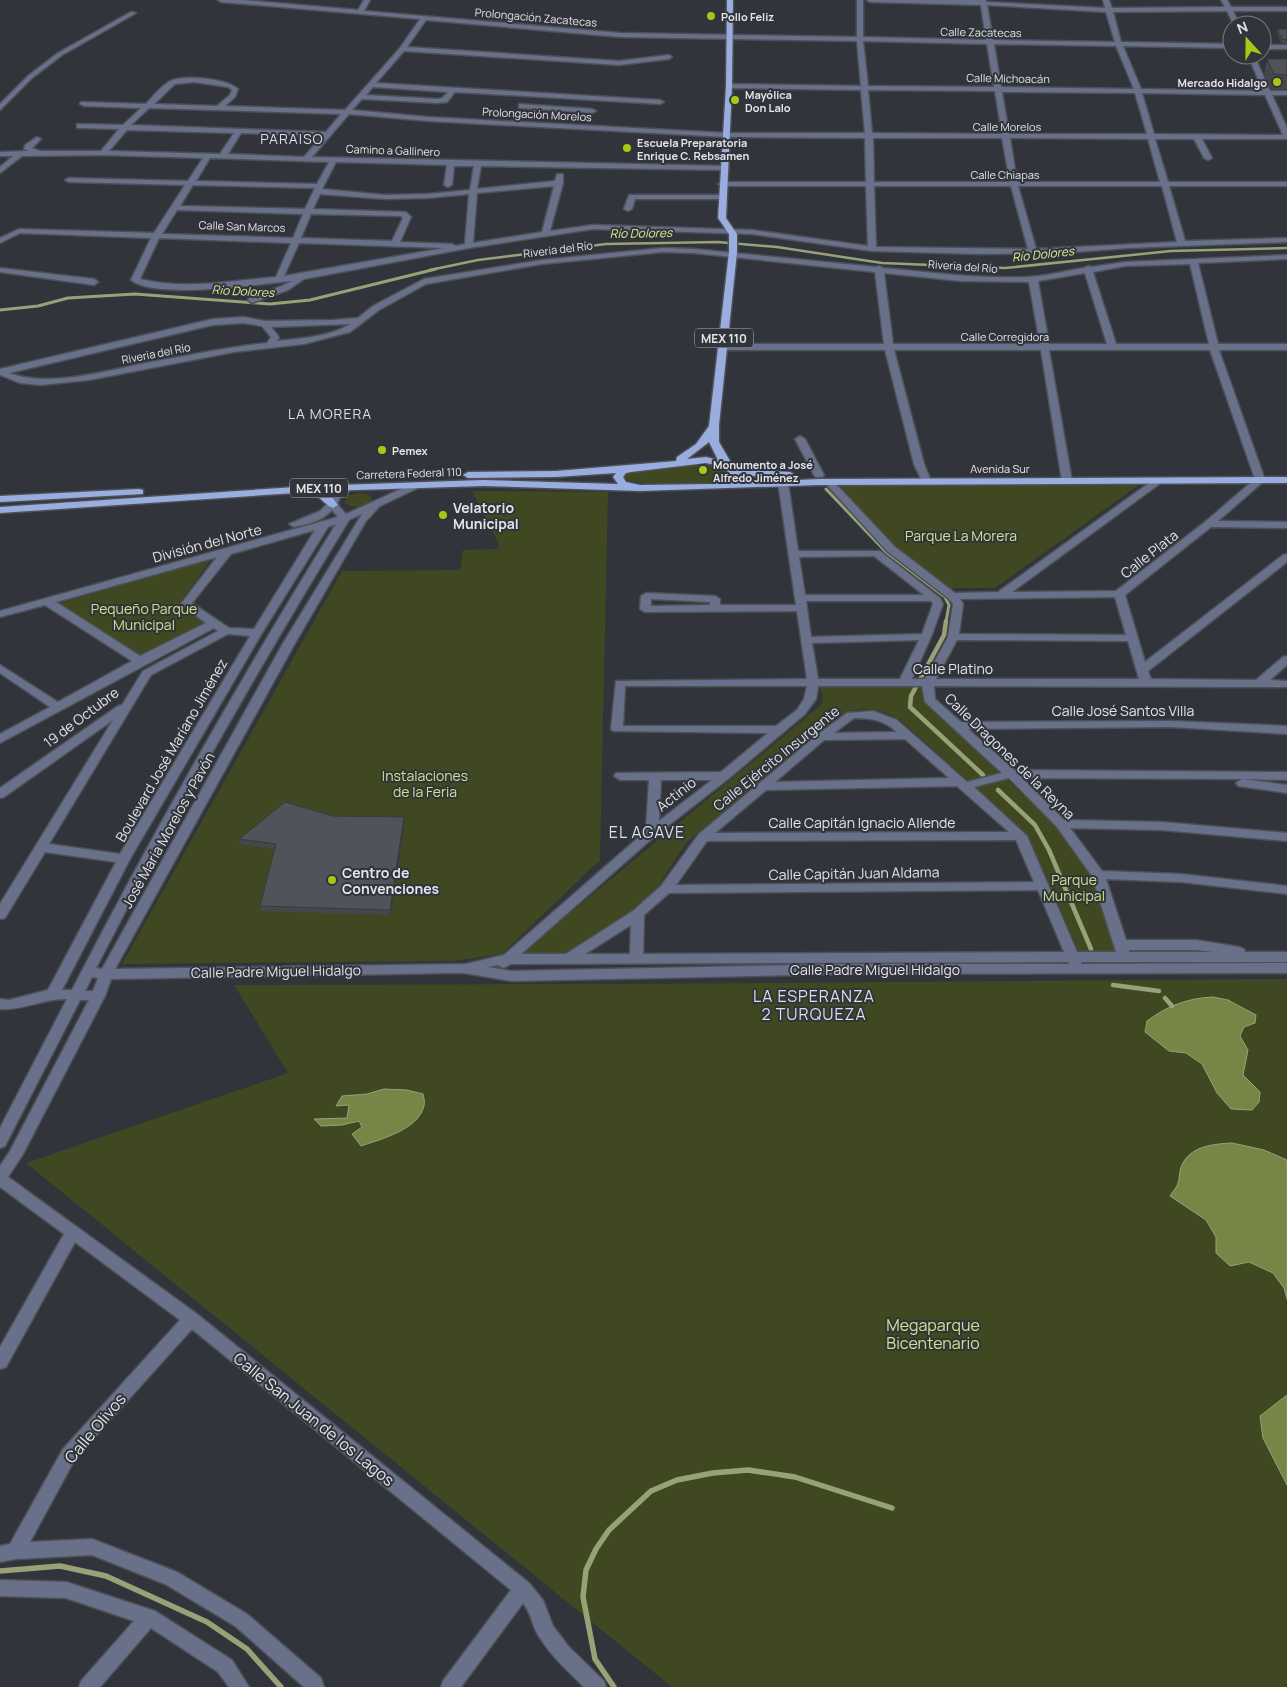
<svg xmlns="http://www.w3.org/2000/svg" width="1287" height="1687" viewBox="0 0 1287 1687" font-family="Manrope,sans-serif">
<style>
.green{fill:#3f4821}
.water{fill:#778647;stroke:#97a277}
.lines{fill:none;stroke-linecap:round;stroke-linejoin:round}
.stream-far3{stroke:#97a277;stroke-width:2.5}
.stream-far2{stroke:#97a277;stroke-width:3}
.stream-far1{stroke:#97a277;stroke-width:4.5}
.stream{stroke:#97a277;stroke-width:5.5}
.minor-casing{stroke:#4d5057;stroke-width:3}
.major-casing{stroke:#4d5057;stroke-width:3}
.minor{fill:#687189;fill-rule:evenodd}
.major{fill:#9aaddf;fill-rule:evenodd}
.wall{fill:#45474d}
.shaded-wall{fill:#383a3f}
.building{fill:#50535a;stroke:#383a3f}
.poi-dot{fill:#aac718;stroke:#31343b;stroke-width:2}
.labels{text-anchor:middle;dominant-baseline:central;stroke-width:4;stroke-linejoin:round;paint-order:stroke}
.far-poi-label{font-size:11px;font-weight:bold;fill:#e2e4e8;stroke:#31343b;text-anchor:start}
.far-street-label{font-size:11px;fill:#e2e4e8;stroke:#31343b}
.far-water-label{font-size:12px;font-style:italic;fill:#d7ed92;stroke:#31343b}
.shield{fill:#31343b;stroke:#adafb4;stroke-width:1}
.shield-label{font-size:12px;font-weight:bold;fill:#e2e4e8}
.far-quarter-label{font-size:14px;letter-spacing:1px;fill:#dbdfe8;stroke:#31343b}
.poi-label{font-size:14px;font-weight:bold;fill:#e2e4e8;stroke:#31343b;text-anchor:start}
.park-label{font-size:14px;fill:#cde388;stroke:#31343b}
.street-label{font-size:14px;fill:#e2e4e8;stroke:#31343b}
.quarter-label{font-size:16px;letter-spacing:1px;fill:#dbdfe8;stroke:#31343b}
.near-park-label{font-size:16px;fill:#cde388;stroke:#31343b}
.near-street-label{font-size:16px;fill:#e2e4e8;stroke:#31343b}
</style>
<rect width="100%" height="100%" fill="#31343b"/>
<path class="green" d="M696,461L714,463L728,471C726,476 723,479 718,481C703,486 632,486 621,477L623,472Z
M1146,480L995,588H942L891,549L829,482Z
M472,491L608,492L600,860L502,954L454,961L122,964L342,571L460,570L463,550L498,549L499,544Z
M360,493L368,494L372,499L371,501C363,508 352,509 344,502L348,495Z
M211,559L180,604L207,624L141,657L60,603Z
M819,686H923L924,702L1056,825L1092,877L1115,953H1079L1028,835L899,719C879,708 862,705 840,715L687,842L647,903L563,955L517,957L821,705L823,695Z
M1287,979V1687H672L26,1163L288,1073L234,985L630,984Z"/>
<path class="water" d="M1213,997L1228,1000L1256,1015L1255,1023L1244,1027L1240,1036L1248,1050L1243,1075L1260,1092L1259,1102L1252,1110L1231,1109L1217,1093L1202,1064L1186,1053L1169,1051L1145,1032L1147,1021C1167,1006 1188,998 1213,997Z
M384,1089L407,1090L423,1094C424,1098 425,1103 424,1106C418,1130 381,1139 361,1146L352,1134L362,1127L359,1121L342,1125L321,1126L314,1119L347,1118L349,1105L336,1106L342,1096L367,1094Z
M1232,1143L1264,1150L1287,1160V1299L1284,1288L1273,1273L1249,1262L1230,1266L1216,1253V1237L1206,1220L1170,1196C1172,1192 1177,1188 1178,1183C1180,1178 1179,1172 1181,1167C1189,1146 1213,1144 1232,1143Z
M1287,1395V1485L1263,1438L1260,1416Z"/>
<g class="lines">
<path class="stream-far3" d="M430,270L478,260L606,244L718,242L777,247L882,263L1005,268L1171,251L1287,248"/>
<path class="stream-far2" d="M0,310L38,306L68,298L135,294L270,304L310,300L436,269
M826,489L886,552L945,597L949,605L946,622"/>
<path class="stream-far1" d="M946,621L944,635L911,696L910,707L983,775
M998,790L1035,825L1049,850L1091,949
M1113,985L1159,991
M1165,998L1172,1006"/>
<path class="stream" d="M0,1571L60,1566L106,1576L207,1622L247,1649L281,1687
M614,1687L595,1659L583,1597L586,1570L596,1549L609,1530L651,1491L677,1480L713,1473L748,1470L795,1477L892,1508"/>
<defs>
<path id="minor" d="M218,0H243L358,10L364,0H370L364,11L620,33L857,37V0H863V37L986,40L981,5L870,2L867,0H986V2L1105,8L1103,0H1109L1112,8L1225,7L1221,0H1227L1231,7H1287V11H1233L1240,25H1234L1227,11L1113,12L1121,42L1232,44V48L1123,46L1141,89L1263,91L1248,55H1254L1270,91H1287V95H1272L1287,128V139H1202L1212,158L1208,160L1204,158L1194,139H1155L1168,182H1287V186H1169L1185,241L1287,238V242L1128,248L1062,253L978,254L872,251L752,234L593,229L469,248L304,279L288,290L252,303L248,300L249,298L282,286L292,281C257,284 157,300 131,280L151,238L20,233L0,243V238L19,229L154,233L185,185L69,182L65,180L69,178L188,181L203,158L103,155L22,156L0,173V167L13,156H0V152L28,151L24,149L25,145L37,137L41,139L32,148L40,151H101L119,129L80,128H77V124L123,125L141,108L84,106L80,104L81,102L146,104C153,97 163,83 173,80C188,75 227,79 238,89L235,97L225,106L345,110L400,48L420,19L221,2ZM987,5L1106,12L1115,42L993,40ZM426,20L620,37L857,41L861,86L729,84L726,86L729,88L861,90L865,133H727L428,117L352,110L362,99L438,103L447,102L455,92L660,104L664,102L660,100L376,83L404,51L619,65L669,59L672,57L669,55L619,61L407,47ZM863,41L987,44L994,87L868,86ZM994,44L1116,46L1134,89L1001,87ZM194,82L228,87L232,90L230,95L217,106L154,104L175,84ZM373,87L448,92L442,98L438,99L366,95ZM868,90L995,91L1002,134L872,133ZM1002,92L1135,93L1147,134H1009ZM1142,93L1265,95L1283,135L1154,134ZM149,108L341,114L326,132L131,125ZM349,114L428,121L727,137L865,138L866,182H722L718,184L722,186H866L868,246L752,230L593,225L550,231L563,183V174H557L555,181L477,189L481,166L725,170L729,168L725,166L312,157ZM127,130L234,133L220,154L109,151ZM241,133L322,136L304,157L228,154ZM873,138H1002L1010,182H874ZM1010,138L1148,139L1160,182H1017ZM210,158L329,162L317,184L196,181ZM336,162L447,165L444,185L448,187L452,185L454,166H474L470,190L428,194L385,195L322,189ZM193,185L315,188L305,209L180,206ZM554,186L542,232L473,243L477,193ZM874,186H1011L1028,249L876,247ZM1018,186H1162L1177,242L1036,249ZM320,194L385,199L428,198L469,194L465,244L456,246L452,244L400,242L411,217L406,212L313,209ZM177,210L303,214L293,238L162,234ZM311,214L401,216L403,218L392,241L301,238ZM159,238L291,243L276,277C231,281 184,290 140,279ZM299,243L444,248L284,276Z
M131,12L136,13L62,55L32,78L0,110V104L28,76L58,53Z
M1262,45H1287V49H1262Z
M519,104L592,109L596,111L592,113L522,108H519Z
M629,195H722L726,197L722,199H635L632,209L628,211L624,209Z
M663,248L694,249L876,267L879,266L883,268C930,272 977,279 1024,277C1043,277 1064,271 1084,268L1088,266L1091,267L1125,262L1287,255V259L1198,263L1218,344H1287V350H1219L1265,480L1218,521L1287,522V528L1211,527L1125,595L1145,662L1283,555L1287,554V562L1148,671L1151,679L1256,680L1283,657L1287,656V665L1270,680L1287,681V687L934,686L935,699L961,722L1171,721L1287,726V734L1171,727L968,729L1014,770L1287,772V780L1243,779L1287,785V793L1238,786L1236,783L1242,779L1022,778L1064,820L1162,822L1287,833V841L1162,830L1070,828L1102,871L1181,874L1287,886V894L1181,882L1106,879L1126,940H1196L1239,947L1244,949L1245,952H1287V962H1081V964L1287,963V973L845,974L511,981L464,973H448L111,979L105,996L23,1154L8,1177L197,1314L529,1583L543,1600L553,1626L569,1647L604,1681L606,1687H584C568,1671 552,1657 540,1638C532,1627 532,1614 523,1603L461,1687H441L443,1681L511,1590L192,1329L75,1459L30,1542L92,1539L177,1572L247,1614L321,1678L324,1687H304L235,1626L165,1584L92,1555L16,1559L0,1562V1546L10,1544L63,1449L180,1320L75,1242L6,1367L0,1369V1347L64,1234L0,1187V1166L10,1151L89,1000H80L7,1142L5,1146L0,1148V1128L67,999C44,998 22,1011 0,1009V999L9,1000L48,990L116,862L45,852L5,918L0,919V904L113,720L4,797L0,798V788L118,706L122,705L143,671L218,631L214,628L0,743V734L50,707L0,673V665L58,702L132,661L45,605L0,617V611L338,517L332,510C322,521 308,524 294,527L289,524L320,511L328,503L336,486H344L345,488L337,504L346,514L414,483H420V487L380,506L366,521L294,645L115,969L466,964L504,955L646,831L649,780H620L614,776L616,773L721,772L768,733L613,731L611,729L616,681L807,679L797,611L645,612L640,609L641,596L646,593L715,596L720,599V605H796L778,482L780,480H786L788,482L798,551H880L940,598L943,604L931,637L912,679H925L948,637L953,604L948,598L887,551L826,484V480H832L895,547L955,593L998,592L1156,478H1162V482L1012,592L1116,591L1205,522L1255,479L1210,350H1049L1072,481L1067,484L1062,481L1041,350H894L924,464L931,481L926,484L923,483L914,464L885,350H723L719,347L723,344H884L875,272L694,253L663,252L542,264L426,284L379,310L350,332L304,344L234,352L89,380L41,385L20,383L0,375V369L213,319L244,317L265,321L333,320L358,318L373,306L424,279L542,260ZM1190,264L1209,344H1116L1093,272L1125,266ZM884,273L961,281L1029,282L1040,344H893ZM1085,273L1107,344H1049L1038,281ZM244,323L262,326L271,337L267,343C226,347 186,356 146,363C105,371 49,388 9,373L213,325ZM350,324C333,336 298,339 277,341L279,337L271,327ZM362,514L282,645L102,969L96,968C174,816 260,666 349,520ZM336,524C242,676 153,832 72,990H62L130,859L262,633L328,527ZM315,530L254,629L229,628L192,603L231,554ZM874,556L924,595H805L799,557ZM217,557L181,604L206,623L140,656L56,602ZM1115,597L1126,635L959,634L963,604L960,599ZM651,599L710,602V605L651,606ZM806,601H931L933,604L922,634L811,637ZM228,634L250,636L120,854L49,844L151,675ZM919,640L900,679H818L812,643ZM957,640L1128,641L1139,679H936ZM625,686H807L804,699L797,710L776,726H623ZM818,686H922L925,702L1002,773L967,782L897,720L873,711L847,713L817,735L699,834L661,886L633,911L566,954H521L656,835L728,779L805,714L816,699ZM854,718C871,718 884,720 897,732L834,733ZM905,739L949,778L775,782L824,740ZM1009,778L1057,827L1092,876L1116,952H1077L1027,836L974,787ZM661,780H712L659,821ZM957,786L1009,832L715,833L766,790ZM1016,840L1034,882L676,885L707,841ZM1038,890L1064,952L643,954L644,915L669,893ZM631,925L630,954H585ZM1129,950H1196L1214,952H1129ZM1068,962L1069,964H845L511,971L488,967L498,965L503,968L511,964ZM92,977L98,978L93,991H85Z
M0,268L94,279L98,282L94,285L0,272Z
M800,436L805,439L824,475L822,477H816L814,475L795,439Z
M0,1580L66,1582L155,1611L232,1660L249,1687H229L218,1672L151,1628L100,1687H79L81,1681L134,1621L66,1598L0,1596Z"/>
<path id="major" d="M727,0H733L732,86L726,218L737,234V252L719,425V442L733,466L751,470L790,472L795,475L790,478L751,476L740,473L737,480L733,483L819,479L1287,477V483L819,485L640,491L483,486L327,491L338,505L333,508C324,505 321,496 310,492L0,513V507L311,486L483,480L618,484L613,477L616,473L556,477L468,478L463,475L468,472L556,471L676,461L677,457L696,444L709,426L729,252V234L718,218L726,86ZM709,442L718,460L706,457L687,459ZM706,463L719,466L730,473L729,477L720,483L712,484L640,485L626,482L623,477L626,473L631,472Z
M139,489L143,490V494L0,502V496Z"/>
</defs>
<use href="#minor" class="minor-casing"/>
<use href="#major" class="major-casing"/>
<use href="#minor" class="minor"/>
<use href="#major" class="major"/>
</g>
<path class="wall" d="M1277,29H1287V43H1281L1277,32Z
M1267,59H1287V90L1271,89L1264,74Z
M333,816L404,817L405,823L390,915L261,911L260,906L275,849L240,844L239,839Z"/>
<path class="shaded-wall" d="M404,817L405,823L390,915V910Z"/>
<path class="building" d="M1277,29H1287V40L1282,39Z
M1267,59H1287V75L1274,74Z
M285,802L333,816L404,817L390,910L260,906L276,844L239,839Z"/>
<g class="poi-dot">
<circle cx="711" cy="16" r="5"/>
<circle cx="1277" cy="82" r="5"/>
<circle cx="735" cy="100" r="5"/>
<circle cx="627" cy="148" r="5"/>
<circle cx="382" cy="450" r="5"/>
<circle cx="703" cy="470" r="5"/>
<circle cx="443" cy="515" r="5"/>
<circle cx="332" cy="880" r="5"/>
</g>
<g class="labels">
<g class="far-poi-label">
<text x="721" y="16">Pollo Feliz</text>
<text x="1267" y="82" text-anchor="end">Mercado Hidalgo</text>
<text x="745" y="94">Mayólica<tspan x="745" dy="13">Don Lalo</tspan></text>
<text x="637" y="142">Escuela Preparatoria<tspan x="637" dy="13">Enrique C. Rebsamen</tspan></text>
<text x="392" y="450">Pemex</text>
<text x="713" y="464">Monumento a José<tspan x="713" dy="13">Alfredo Jiménez</tspan></text>
</g>
<g class="far-street-label">
<text transform="translate(536 17) rotate(5)">Prolongación Zacatecas</text>
<text transform="translate(981 32) rotate(1)">Calle Zacatecas</text>
<text transform="translate(1008 78) rotate(1)">Calle Michoacán</text>
<text transform="translate(537 114) rotate(3)">Prolongación Morelos</text>
<text x="1007" y="126">Calle Morelos</text>
<text transform="translate(393 150) rotate(2)">Camino a Gallinero</text>
<text x="1005" y="174">Calle Chiapas</text>
<text transform="translate(242 226) rotate(2)">Calle San Marcos</text>
<text transform="translate(558 249) rotate(-7)">Riveria del Río</text>
<text transform="translate(963 266) rotate(4)">Riveria del Río</text>
<text x="1005" y="336">Calle Corregidora</text>
<text transform="translate(156 353) rotate(-11)">Riveria del Río</text>
<text x="1000" y="468">Avenida Sur</text>
<text transform="translate(409 473) rotate(-2)">Carretera Federal 110</text>
</g>
<g class="far-water-label">
<text transform="translate(641 233) rotate(-1)">Río Dolores</text>
<text transform="translate(1043 254) rotate(-6)">Río Dolores</text>
<text transform="translate(243 291) rotate(3)">Río Dolores</text>
</g>
<g class="shield">
<rect x="695" y="328.5" width="58" height="19" rx="4"/>
<rect x="290" y="478.5" width="58" height="19" rx="4"/>
</g>
<g class="shield-label">
<text x="724" y="338">MEX 110</text>
<text x="319" y="488">MEX 110</text>
</g>
<g class="far-quarter-label">
<text x="292" y="138">PARAISO</text>
<text x="330" y="413">LA MORERA</text>
</g>
<g class="poi-label">
<text x="453" y="507">Velatorio<tspan x="453" dy="16">Municipal</tspan></text>
<text x="342" y="872">Centro de<tspan x="342" dy="16">Convenciones</tspan></text>
</g>
<g class="park-label">
<text x="961" y="535">Parque La Morera</text>
<text x="144" y="608">Pequeño Parque<tspan x="144" dy="16">Municipal</tspan></text>
<text x="425" y="775">Instalaciones<tspan x="425" dy="16">de la Feria</tspan></text>
<text x="1074" y="879">Parque<tspan x="1074" dy="16">Municipal</tspan></text>
</g>
<g class="street-label">
<text transform="translate(207 543) rotate(-15)">División del Norte</text>
<text transform="translate(1149 554) rotate(-38)">Calle Plata</text>
<text x="953" y="668">Calle Platino</text>
<text x="1123" y="710">Calle José Santos Villa</text>
<text transform="translate(81 717) rotate(-37)">19 de Octubre</text>
<text transform="translate(171 750) rotate(-60)">Boulevard José Maríano Jiménez</text>
<text transform="translate(1010 756) rotate(44)">Calle Dragones de la Reyna</text>
<text transform="translate(776 758) rotate(-39)">Calle Ejército Insurgente</text>
<text transform="translate(676 794) rotate(-38)">Actinio</text>
<text x="862" y="822">Calle Capitán Ignacio Allende</text>
<text transform="translate(168 830) rotate(-61)">José María Morelos y Pavón</text>
<text transform="translate(854 873) rotate(-1)">Calle Capitán Juan Aldama</text>
<text x="875" y="969">Calle Padre Miguel Hidalgo</text>
<text transform="translate(276 971) rotate(-1)">Calle Padre Miguel Hidalgo</text>
</g>
<g class="quarter-label">
<text x="647" y="832">EL AGAVE</text>
<text x="814" y="996">LA ESPERANZA<tspan x="814" dy="18">2 TURQUEZA</tspan></text>
</g>
<g class="near-park-label">
<text x="933" y="1325">Megaparque<tspan x="933" dy="18">Bicentenario</tspan></text>
</g>
<g class="near-street-label">
<text transform="translate(314 1419) rotate(39)">Calle San Juan de los Lagos</text>
<text transform="translate(95 1428) rotate(-50)">Calle Olivos</text>
</g>
</g>
<g transform="translate(1247 40) rotate(339)"><circle r="24" fill="#31343b" stroke="#787a80"/>
<path d="M0-4L9 19L0 12L-9 19Z" fill="#aac718"/>
<text y="-8" font-size="14" font-weight="bold" text-anchor="middle" fill="#e2e4e8">N</text>
</g>
</svg>
